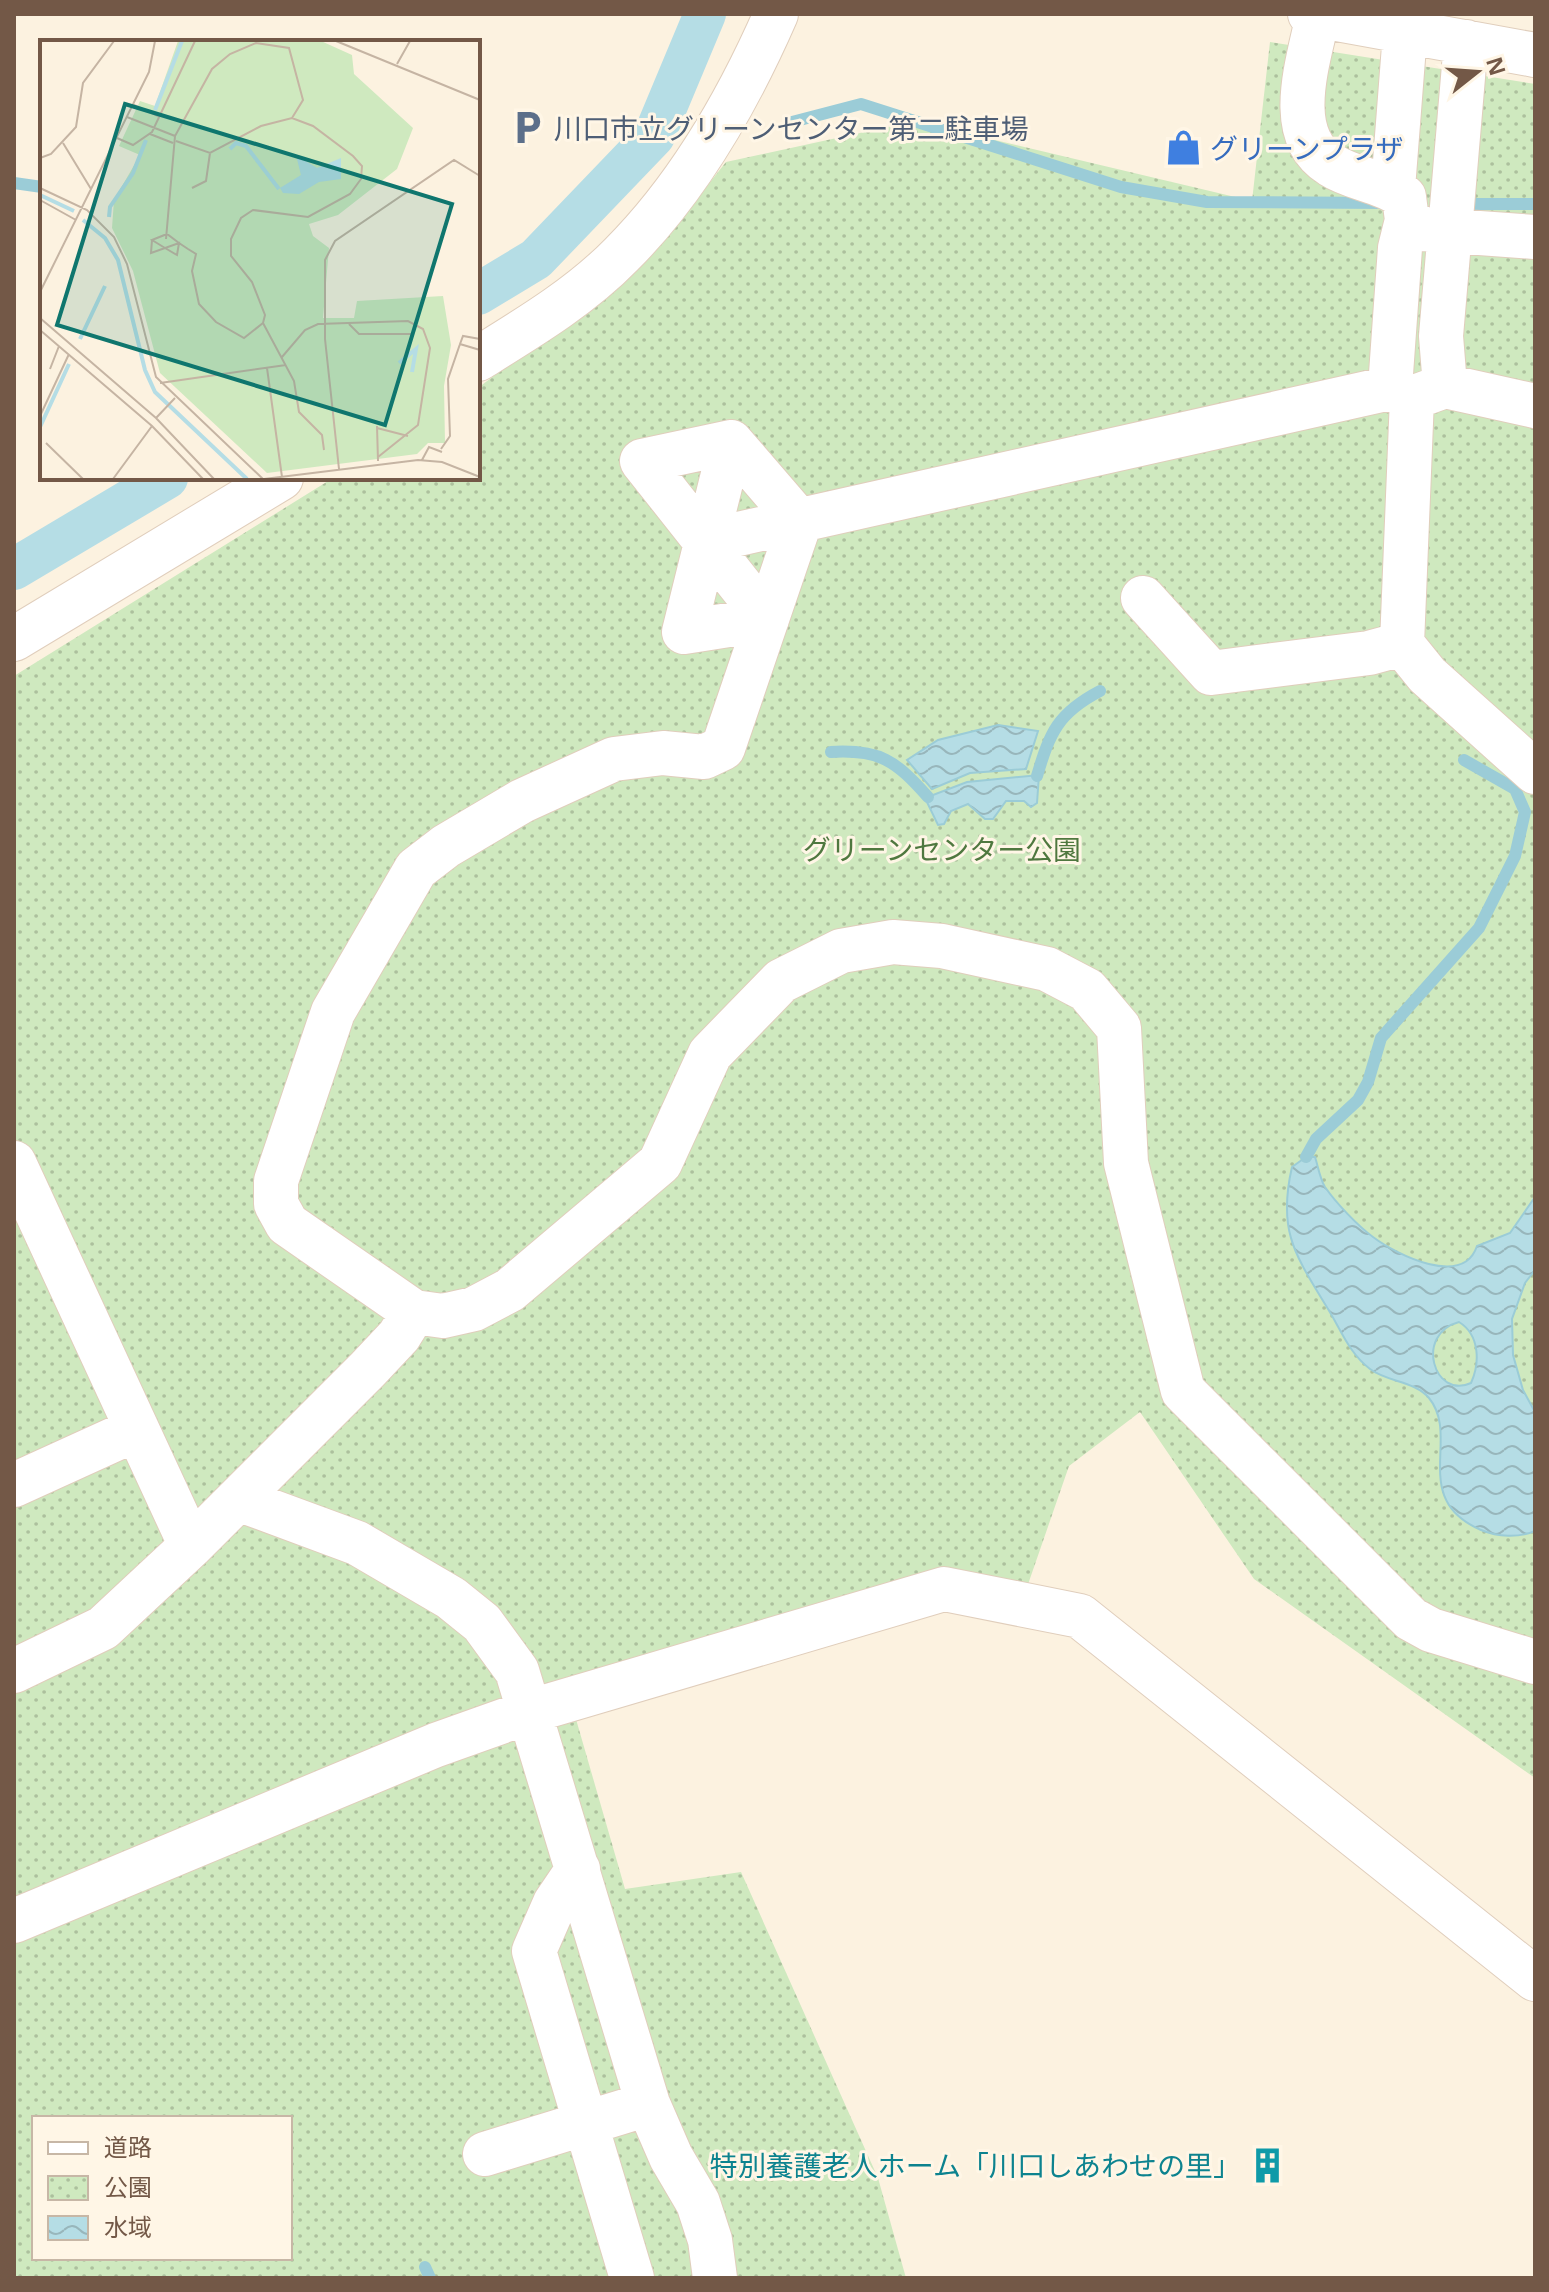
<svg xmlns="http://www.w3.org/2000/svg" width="1549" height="2292" viewBox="0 0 1549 2292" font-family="'Noto Sans','Noto Sans JP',sans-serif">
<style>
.park{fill:url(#park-dots);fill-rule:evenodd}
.water{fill:url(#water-waves);stroke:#9bccd7;stroke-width:2;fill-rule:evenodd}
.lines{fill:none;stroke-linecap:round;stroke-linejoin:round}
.stream{stroke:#9bccd7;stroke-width:12}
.canal{stroke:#b5dde5;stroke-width:42}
.minor-casing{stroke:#e0cebc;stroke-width:46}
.minor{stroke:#fff;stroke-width:44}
.labels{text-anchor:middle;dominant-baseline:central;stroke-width:6;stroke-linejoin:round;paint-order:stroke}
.service-label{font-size:28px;fill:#4e5e75;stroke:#fff6e6;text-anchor:start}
.shop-label{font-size:28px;fill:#366cbe;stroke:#fff6e6;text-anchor:start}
.park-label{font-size:28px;fill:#4f783f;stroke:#fff6e6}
.culture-label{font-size:28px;fill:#0d838f;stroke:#fff6e6;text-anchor:end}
.inset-river{fill:none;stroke:#b5dde5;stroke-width:4}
.inset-road{fill:none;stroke:#c5b4a3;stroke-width:2}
.view{fill:#0f766e;fill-opacity:0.15;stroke:#0f766e;stroke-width:4}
.inset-edge{fill:none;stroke:#735847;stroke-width:4}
</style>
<defs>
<pattern id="park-dots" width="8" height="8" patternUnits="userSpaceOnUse" patternTransform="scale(2)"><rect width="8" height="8" fill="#cfe9bf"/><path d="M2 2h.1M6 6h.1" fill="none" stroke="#acc09d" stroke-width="1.8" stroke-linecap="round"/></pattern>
<pattern id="water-waves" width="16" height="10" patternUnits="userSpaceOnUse" patternTransform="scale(2)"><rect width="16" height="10" fill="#b5dde5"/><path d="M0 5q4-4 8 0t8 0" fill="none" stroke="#98b6bb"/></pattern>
</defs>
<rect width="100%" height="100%" fill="#fcf2e0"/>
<path class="park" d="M1270,42L1535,84V1778L1254,1579L1140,1412L1069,1466L1025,1593L565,1681L625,1889L741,1872L878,2178L906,2278H14V676L333,478H478V388L654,253L726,162L915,121L1252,201ZM34,2118H290V2258H34Z"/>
<path class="water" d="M998,725L1038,731L1026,769L970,773L932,789L907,760L938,740Z
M1039,775L1037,803L1031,807L1024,801H1006L993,819H985L968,804L951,811L944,824L938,825L925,798L967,782Z
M1306,1157H1315C1318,1166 1320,1179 1325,1187C1336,1203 1358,1226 1373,1237C1397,1255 1463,1288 1477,1246L1510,1233L1535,1197V1270L1525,1283L1512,1319L1513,1355L1523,1390L1535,1412V1531C1518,1538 1498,1537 1481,1530C1409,1499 1461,1437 1429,1398C1415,1381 1387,1382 1370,1369C1349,1353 1341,1330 1328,1309C1296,1256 1277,1232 1292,1167ZM1459,1322C1480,1335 1480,1363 1471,1383C1434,1400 1414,1334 1459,1322Z"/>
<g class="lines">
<path class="stream" d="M792,122L861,104L1121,187L1207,202L1384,203
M14,183L42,187
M1458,204H1535
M831,752C880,749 896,761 928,797
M1037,776C1050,732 1058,713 1100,691
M1306,1157L1316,1139L1358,1100L1368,1082L1381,1038L1479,928L1515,856L1525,812L1515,789L1464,760
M425,2267L430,2278"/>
<path class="canal" d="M478,294L536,259L654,136L705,14
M14,569L167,478"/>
<defs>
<path id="minor" d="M1310,14L1535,55
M1318,15C1309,60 1282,135 1331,165C1354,180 1382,180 1404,197L1407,220L1423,229L1535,237
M1393,188L1405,33
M478,359C528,328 580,297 621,255C689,187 738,101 776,14
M1445,386L1441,336L1466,42
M1390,388L1400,248L1407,220
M1412,398L1402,644L1427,675L1535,772
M731,442L642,461L767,619L684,632L731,442L800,522C774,597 749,672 723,748L704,757L663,753L614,759L522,801L446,846L416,869L333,1012L276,1181V1204L287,1224L414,1312L443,1316L474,1309L510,1290L660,1163L710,1054L781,981L841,951L893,942L942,946L1047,969L1087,990L1119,1028L1126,1163L1183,1391L1411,1619L1431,1630L1535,1662
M707,541L1390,388L1412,398L1445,386L1535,406
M1143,598L1211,673L1369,653L1402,644
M14,639L281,478
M14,1163L191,1546
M14,1485L137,1429
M238,1499L357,1543L451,1598L482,1623L517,1671L648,2104L671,2157L698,2203L710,2240L715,2278
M14,1671L103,1628L191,1546L368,1369L399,1336L414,1312
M578,1869L555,1903L534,1951L632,2278
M14,1921L436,1745L531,1711L944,1589L1080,1616L1535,1979
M485,2154L648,2104"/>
</defs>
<use href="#minor" class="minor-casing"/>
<use href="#minor" class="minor"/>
</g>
<defs>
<symbol id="parking-bare" viewBox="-9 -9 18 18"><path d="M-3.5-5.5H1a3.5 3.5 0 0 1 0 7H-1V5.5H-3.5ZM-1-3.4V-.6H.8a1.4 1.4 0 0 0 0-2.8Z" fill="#5c6f8a" stroke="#fff6e6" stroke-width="2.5" paint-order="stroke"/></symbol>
<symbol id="shop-bare" viewBox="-9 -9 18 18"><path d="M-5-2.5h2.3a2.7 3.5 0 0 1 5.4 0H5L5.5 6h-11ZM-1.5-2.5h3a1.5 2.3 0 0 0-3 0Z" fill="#3f7fe0" stroke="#fff6e6" stroke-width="2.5" paint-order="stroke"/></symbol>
<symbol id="building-bare" viewBox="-9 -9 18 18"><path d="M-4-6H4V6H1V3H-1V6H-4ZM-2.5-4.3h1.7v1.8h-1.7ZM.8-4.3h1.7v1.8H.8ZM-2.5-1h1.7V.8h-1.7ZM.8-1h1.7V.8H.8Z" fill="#0f9aa8" stroke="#fff6e6" stroke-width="2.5" paint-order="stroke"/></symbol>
</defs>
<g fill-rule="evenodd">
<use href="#parking-bare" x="502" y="102" width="51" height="51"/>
<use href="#shop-bare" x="1158" y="122" width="51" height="51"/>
<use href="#building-bare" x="1242" y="2140" width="51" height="51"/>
</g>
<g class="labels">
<g class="service-label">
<text x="554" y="128">川口市立グリーンセンター第二駐車場</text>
</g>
<g class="shop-label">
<text x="1210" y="148">グリーンプラザ</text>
</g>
<g class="park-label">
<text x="942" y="849">グリーンセンター公園</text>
</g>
<g class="culture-label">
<text x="1241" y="2165">特別養護老人ホーム「川口しあわせの里」</text>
</g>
</g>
<g transform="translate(40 40)">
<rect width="440" height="440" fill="#fcf2e0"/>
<path d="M138,1H281L312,15L314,34L373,88L357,129L298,175L269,184L273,196L289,208L283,278H314L317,261L403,256L411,305L404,346L405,403H388L377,414L227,433L120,333L93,231L72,188L74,160L100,115L79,106L100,61L115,66Z" fill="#cfe9bf"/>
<path d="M256,115L277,128L301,118V139L279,142L259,154L243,153L240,148L261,135Z" fill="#b5dde5"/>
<path class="inset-river" d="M115,70L142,1M190,109L196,103L206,106L239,149M0,155L34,171M69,177L70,167L93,133L106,100M43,180L65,198L78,220L105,330L115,352L207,439M40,299L65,246M359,323L376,309L372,332M0,387L29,324"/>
<path class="inset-road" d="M296,1L440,60M357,24L370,1M94,65L118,76M87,77L135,96M110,94L133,103M77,98L93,105L112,92L155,1M23,103L51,149M0,118L11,114L36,87L43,43L74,1M0,148L47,170L74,197L87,224L116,337L223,439M152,148L166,141L170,113M0,160L36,180M126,199L135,96L172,29L190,14L216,3L249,8L263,60L252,78M112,200L111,213L139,203L137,215L125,208L112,200L127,194L139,203L148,209L156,214L152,231L159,264L176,282L204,298L223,283L225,275L212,242L191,216V199L201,178L213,170L268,177L310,154L321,139L322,126L313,116L273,86L252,78L221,86L170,113L136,101M0,252L109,32L115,1M0,278L116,378L174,439M223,283L254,341L259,372L282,395L284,410M309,284L319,294H373M0,290L112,386L163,439M440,299L423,296L420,304L440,310M242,317L265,290L278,284L368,281L383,289L390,308L378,385L338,417M227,328L242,437M10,329L19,306M120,343L246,325M0,376L29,314M116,378L135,358M337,386L338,421M337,388L368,396M6,403L43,439M401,409L410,396L408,339L420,304M382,420L389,407L402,412M299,429L285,299V220L295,201L414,120L440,136M73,439L112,386M224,439L378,420L402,422L440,437"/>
<path class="view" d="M85,64L412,164L345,385L17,285Z"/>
<rect width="440" height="440" class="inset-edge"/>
</g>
<rect width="1549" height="2292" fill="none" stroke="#735847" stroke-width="32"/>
<rect x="32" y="2116" width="260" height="144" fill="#fff6e6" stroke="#c7b7a6" stroke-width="2"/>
<rect x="48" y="2142" width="40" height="12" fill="#ffffff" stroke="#c7b7a6" stroke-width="2"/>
<text x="104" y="2156" font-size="24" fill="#735847">道路</text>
<rect x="48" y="2176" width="40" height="24" fill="url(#park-dots)" stroke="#c7b7a6" stroke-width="2"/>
<text x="104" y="2196" font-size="24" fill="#735847">公園</text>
<rect x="48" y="2216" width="40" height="24" fill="url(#water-waves)" stroke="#c7b7a6" stroke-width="2"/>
<text x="104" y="2236" font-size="24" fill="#735847">水域</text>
<g transform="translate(1477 72) rotate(73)" stroke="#fff6e6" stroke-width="6" paint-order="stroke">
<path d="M0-6L14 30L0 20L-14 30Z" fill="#735847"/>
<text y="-12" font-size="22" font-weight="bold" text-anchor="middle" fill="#735847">N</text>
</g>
</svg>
